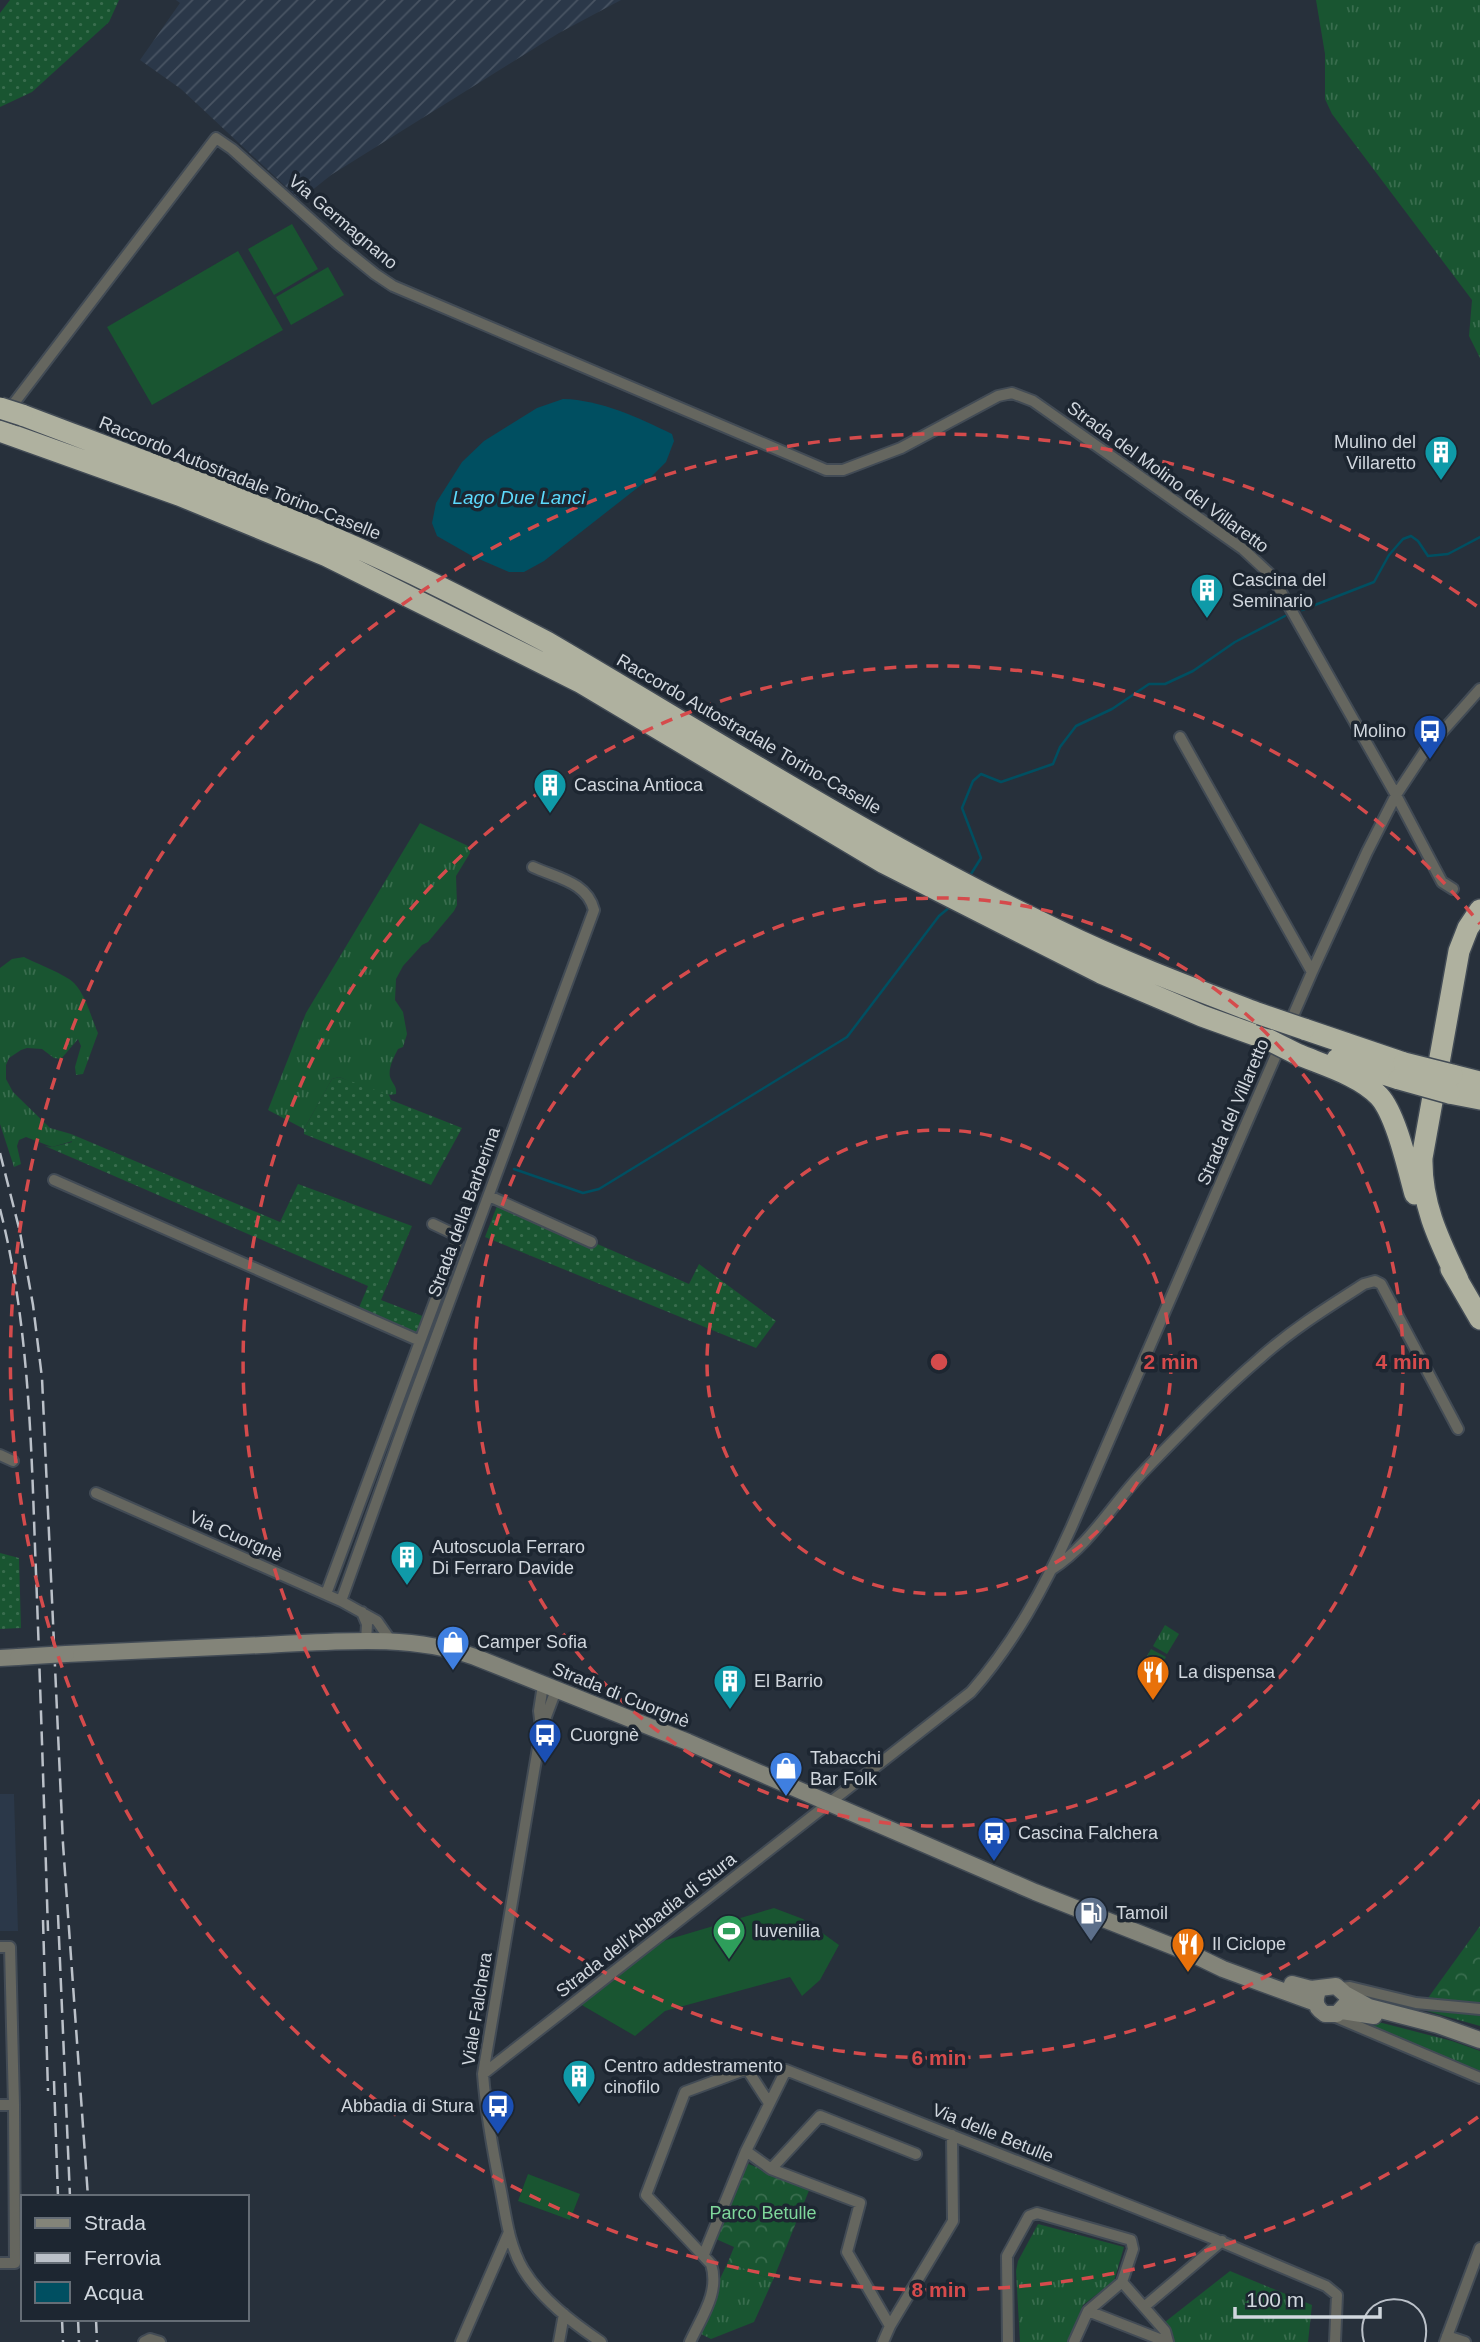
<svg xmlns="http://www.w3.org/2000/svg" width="1480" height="2342" viewBox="0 0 1480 2342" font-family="Arial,sans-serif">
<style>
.built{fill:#2b3849}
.industrial{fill:url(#industrial-furrows)}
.grass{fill:url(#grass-tufts)}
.forest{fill:url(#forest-crowns)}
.garden{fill:url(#garden-dots)}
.pitch{fill:#195531}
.water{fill:#004f61}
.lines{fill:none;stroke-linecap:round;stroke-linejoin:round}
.stream{stroke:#004f61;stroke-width:2.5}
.minor-casing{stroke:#424b55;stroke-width:14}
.secondary-casing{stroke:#424b55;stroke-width:19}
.motorway-casing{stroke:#424b55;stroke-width:24}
.minor{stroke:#65665f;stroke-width:10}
.secondary{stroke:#838479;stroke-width:16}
.motorway{stroke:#afb19f;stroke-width:21}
.tram{stroke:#bbc1c9;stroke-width:2}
.rail{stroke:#bbc1c9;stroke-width:2.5;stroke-dasharray:14 7;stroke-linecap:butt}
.secondary-bridge-casing{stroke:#424b55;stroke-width:19;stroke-linecap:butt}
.motorway-bridge-casing{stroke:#424b55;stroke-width:24;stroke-linecap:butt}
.secondary-bridge{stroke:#838479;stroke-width:16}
.motorway-bridge{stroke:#afb19f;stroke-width:21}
.ring{fill:none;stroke:#d54b4c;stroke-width:3.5;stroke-dasharray:12 9}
.labels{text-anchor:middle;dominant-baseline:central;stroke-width:7;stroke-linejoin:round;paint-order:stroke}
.street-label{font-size:18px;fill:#d1d7de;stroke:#1d2631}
.poi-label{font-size:18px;fill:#d1d7de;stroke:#1d2631;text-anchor:start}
.park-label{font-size:18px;fill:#7fd79b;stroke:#1d2631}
.water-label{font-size:19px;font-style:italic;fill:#5cdafd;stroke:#1d2631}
.centre{fill:#d54b4c;stroke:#1d2631;stroke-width:3.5}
.ring-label{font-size:21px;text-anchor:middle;font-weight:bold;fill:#d54b4c;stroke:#1d2631;stroke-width:7;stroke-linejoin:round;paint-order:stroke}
</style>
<defs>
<pattern id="industrial-furrows" width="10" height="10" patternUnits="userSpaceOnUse" patternTransform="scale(1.75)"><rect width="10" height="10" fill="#2b3849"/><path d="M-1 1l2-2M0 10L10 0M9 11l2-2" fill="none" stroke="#495463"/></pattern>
<pattern id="grass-tufts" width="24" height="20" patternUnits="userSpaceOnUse" patternTransform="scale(1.75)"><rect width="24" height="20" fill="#195531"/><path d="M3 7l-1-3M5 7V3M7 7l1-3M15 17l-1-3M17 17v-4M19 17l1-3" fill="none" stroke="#396d4e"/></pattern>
<pattern id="forest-crowns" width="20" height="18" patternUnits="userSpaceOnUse" patternTransform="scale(1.75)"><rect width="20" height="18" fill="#195531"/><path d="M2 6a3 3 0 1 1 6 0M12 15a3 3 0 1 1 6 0" fill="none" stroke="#396d4e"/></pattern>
<pattern id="garden-dots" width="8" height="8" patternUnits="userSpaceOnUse" patternTransform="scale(1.75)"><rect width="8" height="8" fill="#195531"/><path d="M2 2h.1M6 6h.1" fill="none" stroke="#396d4e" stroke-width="1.8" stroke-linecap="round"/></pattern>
</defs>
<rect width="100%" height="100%" fill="#27303b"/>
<path class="built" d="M0,1794H14L18,1931H0Z"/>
<path class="industrial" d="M176,0H621L559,33L331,175L300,200L181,89L140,60L180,3Z"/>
<path class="grass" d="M1316,0H1480V358L1469,336L1472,300L1332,114L1325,99V54Z
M420,823L468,846L470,853L456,876L457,905L454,911L428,942L422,945L403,966L396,979L395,1000L403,1012L407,1034L403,1047L398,1049C394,1057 388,1068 390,1077C393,1085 397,1086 396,1094C378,1098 355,1083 339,1077L332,1079L304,1129L268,1110L306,1013Z
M24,957C35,963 67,975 74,983C87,997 91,1018 98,1033L83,1074L76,1075L75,1067L81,1046L78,1039L61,1059L54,1058L42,1049L27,1048L21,1050L9,1058L6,1065V1079L13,1092L50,1128L71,1134L73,1141L52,1147L26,1137L19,1140L17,1146L21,1164L14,1167L0,1124V968L12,959Z
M1165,1625L1179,1634L1167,1654L1153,1646Z
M1151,1649L1166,1657L1153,1679L1139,1671Z
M1428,2009L1480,2014V2026L1427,2011Z
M1363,2018L1452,2041L1480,2051V2071L1353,2020Z
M1038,2224L1124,2247L1114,2281L1083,2305L1069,2342H1020L1016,2271L1018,2261Z
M728,2262L773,2280L754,2322L711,2339L695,2331Z
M1230,2271L1312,2305L1308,2342H1175L1165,2322Z"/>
<path class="forest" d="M1480,1926V2005L1428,1998Z
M746,2163L810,2188L773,2280L728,2262L734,2247L716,2239Z"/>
<path class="garden" d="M10,0H119L109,22L32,92L0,107V13Z
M339,1077L389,1095L391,1100L462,1128L431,1185L304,1134V1129L329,1084L332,1079Z
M71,1134L280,1222L298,1184L412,1226L381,1300L425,1317L419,1334H414L358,1310L368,1286L45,1146L52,1147L72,1142Z
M499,1201L689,1284L699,1264L776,1321L756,1348L485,1237Z
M0,1553L19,1558L21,1628L0,1629Z"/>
<path class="pitch" d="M292,224L318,269L274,295L248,249Z
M238,251L283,330L152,405L107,327Z
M328,267L344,295L291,325L276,297Z
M774,1908L803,1919L839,1945L820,1980L802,1996L790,1977L665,2011L635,2036L580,2004L646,1946Z
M528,2174L580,2194L570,2220L518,2201Z"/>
<path class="water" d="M563,399C601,400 637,417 672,434L674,441L666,462L650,478L544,561L524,572H509L472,556L437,536L432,523L436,503L462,462L484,441L537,408Z"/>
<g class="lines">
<path class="stream" d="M1302,610L1374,582L1389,555L1403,539L1411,536L1418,541L1428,556L1448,554L1480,537
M971,874L981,858L962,808L973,781L981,774L1001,782L1053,764L1060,747L1076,726L1112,709L1149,684H1165L1193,671L1235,642L1285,616
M514,1169L583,1193L599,1189L847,1037L939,916L950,907"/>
<defs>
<path id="minor" d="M8,411L216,138L232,149L338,244L375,274L393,286L826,470H843L901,448L998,396L1012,393L1033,401L1243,549L1272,576L1396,795L1442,882L1453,889
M1180,737L1312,972
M54,1180L420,1341
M489,1196L591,1242
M0,1455L13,1461
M96,1493L341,1601L377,1621L391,1641
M1052,1569C1090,1545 1113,1503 1144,1471C1181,1433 1218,1394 1259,1359C1291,1330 1328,1307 1364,1284L1375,1281L1381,1284L1458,1429
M326,1594L457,1242L454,1234L433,1224
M341,1601L410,1408L594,910C587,882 557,878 533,867
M362,1612L367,1624L366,1641
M556,1690L541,1730L483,2074C486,2114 493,2152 501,2191C506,2218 509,2245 523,2269C541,2299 573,2323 601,2342
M541,1727L539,1711L543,1685
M0,1947H10L14,2105L15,2263H0
M1339,1988L1350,1987L1416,2003L1480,2009
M1331,2015L1480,2078
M483,2074L971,1692C1014,1643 1044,1588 1071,1528L1312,972L1367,852L1396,795L1425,751L1480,689
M0,2105H14
M746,2151L771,2169L820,2116L916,2154
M771,2169L860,2203L847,2252L890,2326
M704,2254L746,2151L786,2070L1217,2240L1326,2286L1337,2295L1335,2342
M1122,2282L1165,2331L1168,2342
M1144,2307L1222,2241
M1447,2336L1465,2342
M144,2342L150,2339L160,2342
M461,2342L509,2232
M559,2342L564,2314
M690,2342C702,2316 720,2292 711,2264L646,2195L685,2092L747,2069L769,2103
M883,2342L890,2326L953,2221L952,2135
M1008,2342L1007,2256L1029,2216L1037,2213L1131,2240L1133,2249L1122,2282L1088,2311
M1074,2342L1088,2311L1167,2342
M1445,2342L1480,2248"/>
<path id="secondary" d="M66,1654C132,1651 198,1648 263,1645C334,1642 407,1633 475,1657L688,1742L1035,1892L1192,1954L1223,1969L1316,2003
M0,1658L18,1657
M1292,1984L1311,1989L1336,1986L1345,1994L1369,2007L1438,2025L1480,2040
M1317,1994C1314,2003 1317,2009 1325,2014H1337L1346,2004
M1342,2011L1374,2016"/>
<path id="motorway" d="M22,415C127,455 234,494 337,539C409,570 478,606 547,642C716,741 882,847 1059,931C1125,963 1192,988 1260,1014
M0,431L179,495L327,556L580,682L884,863L1101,973L1202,1016L1269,1040
M1304,1029L1404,1063
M1297,1054C1323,1065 1359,1075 1379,1096C1396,1114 1408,1169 1415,1194
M1337,1059L1399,1079
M1452,1075L1480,1082
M1449,1093L1480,1099
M1451,1269L1480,1319
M1458,1280C1439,1240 1421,1204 1422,1158L1459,951L1468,928L1480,910"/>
</defs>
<use href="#minor" class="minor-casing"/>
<use href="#secondary" class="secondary-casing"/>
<use href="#motorway" class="motorway-casing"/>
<use href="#minor" class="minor"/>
<use href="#secondary" class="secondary"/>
<use href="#motorway" class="motorway"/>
<path class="tram" d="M1364,2342C1349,2287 1437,2283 1425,2342"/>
<path class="rail" d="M0,1153L20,1232L33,1305L42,1378L63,1844L88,2197
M0,1209C28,1319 31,1435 35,1547C40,1675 44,1803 48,1931
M58,1915L70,2197
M43,1920L48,2091
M54,2081L58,2197
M62,2319L63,2342
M78,2319L79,2342
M96,2319L97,2342"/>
<defs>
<path id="secondary-bridge" d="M18,1657L66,1654"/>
<path id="motorway-bridge" d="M0,408L22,415
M1260,1014L1304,1029
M1269,1040L1297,1054
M1404,1063L1452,1075
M1399,1079L1449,1093"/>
</defs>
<use href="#secondary-bridge" class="secondary-bridge-casing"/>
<use href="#motorway-bridge" class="motorway-bridge-casing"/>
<use href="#secondary-bridge" class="secondary-bridge"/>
<use href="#motorway-bridge" class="motorway-bridge"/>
</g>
<g class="ring">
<circle cx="939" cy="1362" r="232"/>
<circle cx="939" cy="1362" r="464"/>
<path d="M1480 1800A696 696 0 1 1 1480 924"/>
<path d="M1478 2117A928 928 0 1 1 1478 607"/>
</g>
<defs>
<symbol id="building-pin" viewBox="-11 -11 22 30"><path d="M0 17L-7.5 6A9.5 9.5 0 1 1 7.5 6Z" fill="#0f9aa8" stroke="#1d2631"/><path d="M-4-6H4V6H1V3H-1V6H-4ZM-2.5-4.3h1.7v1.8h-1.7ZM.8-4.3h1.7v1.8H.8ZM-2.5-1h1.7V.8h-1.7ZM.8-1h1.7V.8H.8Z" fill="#fff"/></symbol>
<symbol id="bus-pin" viewBox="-11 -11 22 30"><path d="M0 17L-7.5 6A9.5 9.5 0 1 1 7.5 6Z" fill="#1a4fb4" stroke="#1d2631"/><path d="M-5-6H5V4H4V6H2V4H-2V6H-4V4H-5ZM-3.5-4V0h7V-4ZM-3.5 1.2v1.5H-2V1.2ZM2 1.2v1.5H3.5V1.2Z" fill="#fff"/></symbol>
<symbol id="shop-pin" viewBox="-11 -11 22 30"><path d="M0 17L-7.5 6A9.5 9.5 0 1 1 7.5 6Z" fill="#3f7fe0" stroke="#1d2631"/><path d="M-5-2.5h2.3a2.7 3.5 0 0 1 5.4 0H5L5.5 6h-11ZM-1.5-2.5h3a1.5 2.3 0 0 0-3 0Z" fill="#fff"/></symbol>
<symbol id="restaurant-pin" viewBox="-11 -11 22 30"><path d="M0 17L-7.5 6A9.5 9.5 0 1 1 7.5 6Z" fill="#e8710a" stroke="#1d2631"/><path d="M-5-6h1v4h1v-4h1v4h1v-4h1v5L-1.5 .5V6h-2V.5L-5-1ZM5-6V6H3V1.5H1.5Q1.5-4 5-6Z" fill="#fff"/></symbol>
<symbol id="fuel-pin" viewBox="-11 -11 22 30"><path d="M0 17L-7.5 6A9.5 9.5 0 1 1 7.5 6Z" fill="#5c6f8a" stroke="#1d2631"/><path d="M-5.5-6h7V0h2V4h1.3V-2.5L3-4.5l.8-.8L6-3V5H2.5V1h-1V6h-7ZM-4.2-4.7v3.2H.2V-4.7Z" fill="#fff"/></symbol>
<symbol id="stadium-pin" viewBox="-11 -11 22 30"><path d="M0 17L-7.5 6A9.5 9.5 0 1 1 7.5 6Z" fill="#2e9e5b" stroke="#1d2631"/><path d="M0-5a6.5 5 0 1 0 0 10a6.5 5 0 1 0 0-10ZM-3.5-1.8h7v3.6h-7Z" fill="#fff"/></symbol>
</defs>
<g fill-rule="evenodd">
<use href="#building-pin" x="1422" y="433" width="38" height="52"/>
<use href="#building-pin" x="1188" y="571" width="38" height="52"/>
<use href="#bus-pin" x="1411" y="712" width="38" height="52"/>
<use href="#building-pin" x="531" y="766" width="38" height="52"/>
<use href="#building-pin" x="388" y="1538" width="38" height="52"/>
<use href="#shop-pin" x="434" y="1623" width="38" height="52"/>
<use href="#restaurant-pin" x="1134" y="1653" width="38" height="52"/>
<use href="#building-pin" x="711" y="1662" width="38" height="52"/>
<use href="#bus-pin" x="526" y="1716" width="38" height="52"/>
<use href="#shop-pin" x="767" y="1749" width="38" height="52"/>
<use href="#bus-pin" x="975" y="1814" width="38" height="52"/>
<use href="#fuel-pin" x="1072" y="1894" width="38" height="52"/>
<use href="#stadium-pin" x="710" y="1912" width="38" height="52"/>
<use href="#restaurant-pin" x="1169" y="1925" width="38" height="52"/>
<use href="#building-pin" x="560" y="2057" width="38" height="52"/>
<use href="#bus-pin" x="479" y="2087" width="38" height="52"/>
</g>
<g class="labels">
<g class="street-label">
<text transform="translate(343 222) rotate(40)">Via Germagnano</text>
<text transform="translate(1168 477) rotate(36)">Strada del Molino del Villaretto</text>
<text transform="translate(240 478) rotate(22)">Raccordo Autostradale Torino-Caselle</text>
<text transform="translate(749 734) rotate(30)">Raccordo Autostradale Torino-Caselle</text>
<text transform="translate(1233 1112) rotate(-67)">Strada del Villaretto</text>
<text transform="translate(464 1212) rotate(-70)">Strada della Barberina</text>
<text transform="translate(236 1536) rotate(24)">Via Cuorgnè</text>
<text transform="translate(621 1695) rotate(22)">Strada di Cuorgnè</text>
<text transform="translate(646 1925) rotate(-38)">Strada dell'Abbadia di Stura</text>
<text transform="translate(477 2009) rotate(-81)">Viale Falchera</text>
<text transform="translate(993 2133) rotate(22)">Via delle Betulle</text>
</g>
<g class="poi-label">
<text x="1416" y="442" text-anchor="end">Mulino del<tspan x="1416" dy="21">Villaretto</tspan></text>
<text x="1232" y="580">Cascina del<tspan x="1232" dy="21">Seminario</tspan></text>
<text x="1406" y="731" text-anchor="end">Molino</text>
<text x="574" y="785">Cascina Antioca</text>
<text x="432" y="1547">Autoscuola Ferraro<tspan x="432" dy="21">Di Ferraro Davide</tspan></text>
<text x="477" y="1642">Camper Sofia</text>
<text x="1178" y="1672">La dispensa</text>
<text x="754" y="1681">El Barrio</text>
<text x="570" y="1735">Cuorgnè</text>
<text x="810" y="1758">Tabacchi<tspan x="810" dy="21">Bar Folk</tspan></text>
<text x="1018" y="1833">Cascina Falchera</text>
<text x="1116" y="1913">Tamoil</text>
<text x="754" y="1931">Iuvenilia</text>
<text x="1212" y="1944">Il Ciclope</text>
<text x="604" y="2066">Centro addestramento<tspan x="604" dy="21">cinofilo</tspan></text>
<text x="474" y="2106" text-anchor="end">Abbadia di Stura</text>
</g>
<g class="park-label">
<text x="763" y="2213">Parco Betulle</text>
</g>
<g class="water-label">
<text x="519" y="497">Lago Due Lanci</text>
</g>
</g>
<circle cx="939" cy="1362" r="10" class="centre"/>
<g class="ring-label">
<text x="1171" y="1369">2 min</text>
<text x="1403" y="1369">4 min</text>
<text x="939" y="2065">6 min</text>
<text x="939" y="2297">8 min</text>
</g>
<rect x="21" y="2195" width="228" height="126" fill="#1d2631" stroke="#656d76" stroke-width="2"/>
<rect x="35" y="2218" width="35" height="10" fill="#838479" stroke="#656d76" stroke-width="2"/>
<text x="84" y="2230" font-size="21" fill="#d1d7de">Strada</text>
<rect x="35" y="2253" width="35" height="10" fill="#bbc1c9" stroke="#656d76" stroke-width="2"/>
<text x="84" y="2265" font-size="21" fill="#d1d7de">Ferrovia</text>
<rect x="35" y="2282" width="35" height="21" fill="#004f61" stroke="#656d76" stroke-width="2"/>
<text x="84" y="2300" font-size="21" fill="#d1d7de">Acqua</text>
<path d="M1235 2307v10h145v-10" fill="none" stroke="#d1d7de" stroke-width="3.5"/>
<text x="1246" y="2307" font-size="21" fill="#d1d7de" stroke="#1d2631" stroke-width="5" paint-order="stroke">100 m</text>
</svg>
